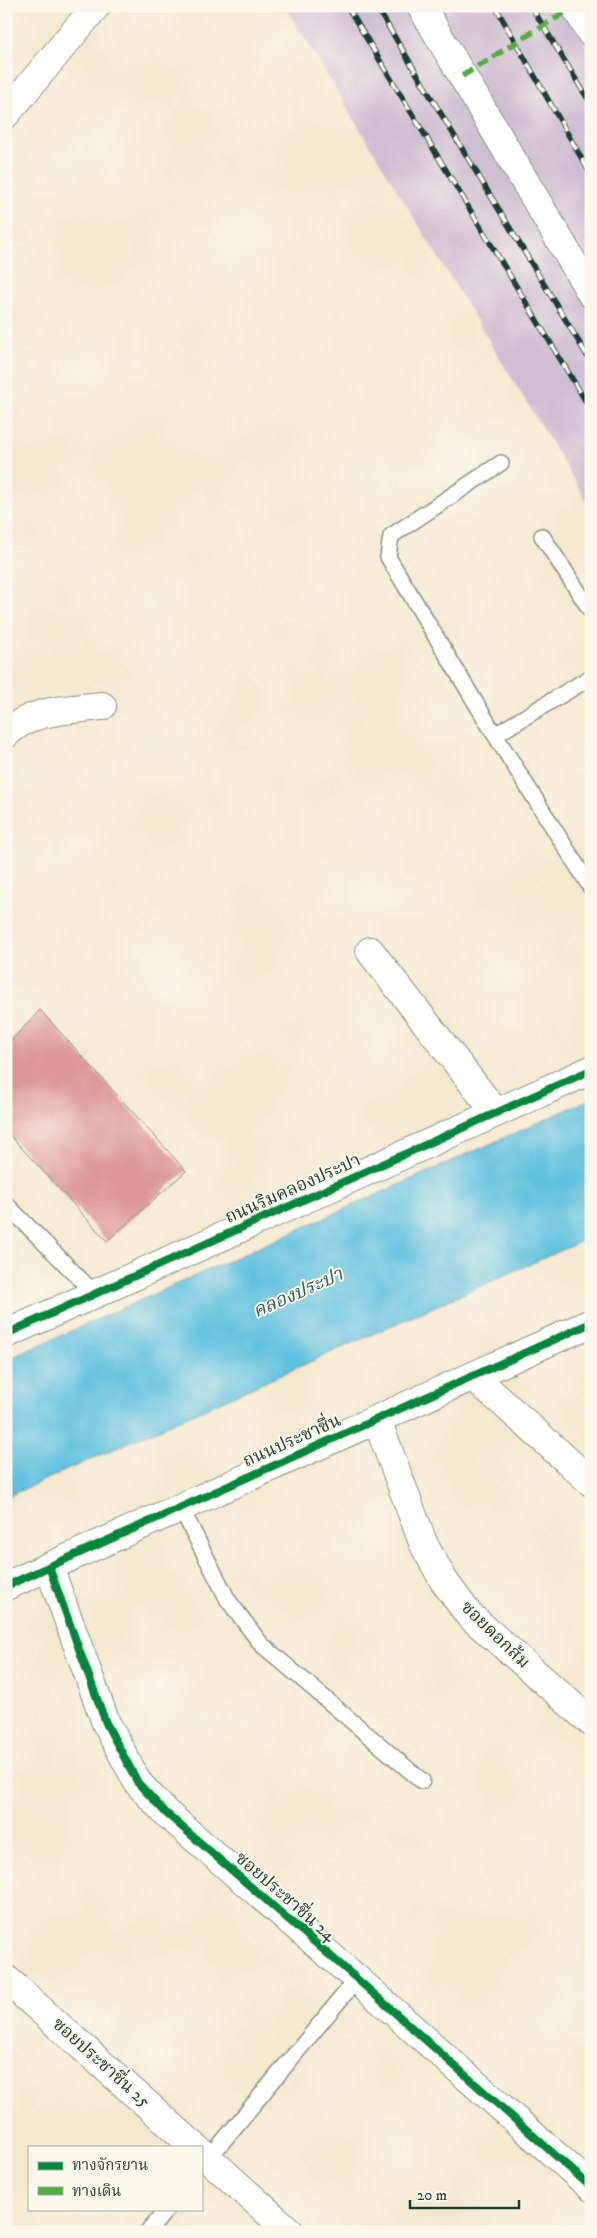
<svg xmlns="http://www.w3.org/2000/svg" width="597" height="2238" viewBox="0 0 597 2238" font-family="'IM FELL DW Pica','Noto Serif Thai',serif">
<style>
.industrial{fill:#cebed1}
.water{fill:#61c1df;stroke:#407f8a}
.building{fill:#db9795}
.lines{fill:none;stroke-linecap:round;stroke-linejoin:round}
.lane-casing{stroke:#8a9282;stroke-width:18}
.street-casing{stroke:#8a9282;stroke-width:30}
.secondary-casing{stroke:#8a9282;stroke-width:30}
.highway-casing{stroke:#8a9282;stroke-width:30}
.lane{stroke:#fff;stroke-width:15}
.street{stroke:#fff;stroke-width:28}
.secondary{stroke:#fff;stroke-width:28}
.highway{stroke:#fff;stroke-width:28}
.rail-casing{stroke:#1f3d34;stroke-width:5.5}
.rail{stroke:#fbf7ec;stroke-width:4;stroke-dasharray:11;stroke-linecap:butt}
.quiet{stroke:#52ad45;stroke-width:6;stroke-dasharray:12 6;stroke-linecap:butt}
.cycleway-casing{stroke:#fbf7ec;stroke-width:11}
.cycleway{stroke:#00873e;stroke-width:8}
.labels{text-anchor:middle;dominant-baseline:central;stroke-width:4;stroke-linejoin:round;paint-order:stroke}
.street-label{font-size:18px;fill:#1f3d34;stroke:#fbf7ec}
.water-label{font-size:19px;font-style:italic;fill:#305e5f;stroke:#fbf7ec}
</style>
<rect width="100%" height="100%" fill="#fbf7ec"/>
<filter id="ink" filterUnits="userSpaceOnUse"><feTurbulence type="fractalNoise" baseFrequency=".02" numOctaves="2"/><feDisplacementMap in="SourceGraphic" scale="10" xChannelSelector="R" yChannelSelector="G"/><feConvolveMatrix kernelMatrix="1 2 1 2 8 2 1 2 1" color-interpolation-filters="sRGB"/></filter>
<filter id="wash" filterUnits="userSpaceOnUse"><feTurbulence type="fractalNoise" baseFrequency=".0096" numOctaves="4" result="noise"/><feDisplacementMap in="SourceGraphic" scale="20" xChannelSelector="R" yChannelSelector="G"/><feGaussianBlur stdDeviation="1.12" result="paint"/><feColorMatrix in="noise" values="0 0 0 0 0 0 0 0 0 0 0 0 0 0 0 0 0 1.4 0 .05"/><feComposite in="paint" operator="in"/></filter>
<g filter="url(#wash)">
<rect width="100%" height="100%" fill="#f4e8cf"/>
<path class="industrial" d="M285,6H563L591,53V508Z"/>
<path class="water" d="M591,1099V1237L6,1497V1360Z"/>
<g id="blocks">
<path class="building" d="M40,1010L186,1171L107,1241L6,1131V1046Z"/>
</g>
</g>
<g filter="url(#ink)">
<use href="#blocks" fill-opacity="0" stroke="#8a9282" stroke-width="1"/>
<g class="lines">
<defs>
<path id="lane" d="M501,463L391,536L388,557L495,735L591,888
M542,536L591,611
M495,735L591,677
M6,1204L96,1295
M181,1508L228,1600L261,1644L422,1781
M205,2163L357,1979
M148,2232L167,2209"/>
<path id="street" d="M421,6L591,293
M6,114L96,6
M6,734C31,709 68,710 102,706
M370,951L496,1113
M6,1334L591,1070
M473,1376L591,1482
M377,1420L424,1545L444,1581L469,1615L591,1722
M49,1567L106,1723L138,1783L166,1813L357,1979L591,2187
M6,1979L195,2147
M201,2152L290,2232"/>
<path id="secondary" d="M6,1586L591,1323"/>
<path id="highway" d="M575,6L591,33"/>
</defs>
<use href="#lane" class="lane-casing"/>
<use href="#street" class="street-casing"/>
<use href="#secondary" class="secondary-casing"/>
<use href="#highway" class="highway-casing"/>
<use href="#lane" class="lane"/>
<use href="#street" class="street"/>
<use href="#secondary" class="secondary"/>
<use href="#highway" class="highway"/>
<defs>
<path id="rail" d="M347,6L591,410
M376,6L591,362
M495,6L591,175
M531,6L591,104"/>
</defs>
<use href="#rail" class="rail-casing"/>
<use href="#rail" class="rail"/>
<path class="quiet" d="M462,76L575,6"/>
<defs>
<path id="cycleway" d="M6,1334L591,1070
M49,1567L106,1723L138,1783L166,1813L357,1979L591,2187
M6,1586L591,1323"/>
</defs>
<use href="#cycleway" class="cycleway-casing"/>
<use href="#cycleway" class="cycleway"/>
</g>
</g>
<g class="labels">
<g class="street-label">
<text transform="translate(293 1189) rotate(-24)">ถนนริมคลองประปา</text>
<text transform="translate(292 1441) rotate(-24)">ถนนประชาชื่น</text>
<text transform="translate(495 1635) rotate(44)">ซอยดอกส้ม</text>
<text transform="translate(285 1897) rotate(41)">ซอยประชาชื่น 24</text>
<text transform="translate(101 2063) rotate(42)">ซอยประชาชื่น 25</text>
</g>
<g class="water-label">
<text transform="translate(298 1293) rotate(-24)">คลองประปา</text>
</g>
</g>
<rect width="597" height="2238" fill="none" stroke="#fbf7ec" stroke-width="25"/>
<rect x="28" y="2146" width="175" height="65" fill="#fbf7ec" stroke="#a3ada2"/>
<rect x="38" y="2162" width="25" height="8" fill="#00873e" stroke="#a3ada2"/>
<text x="72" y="2170" font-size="15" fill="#1f3d34">ทางจักรยาน</text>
<rect x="38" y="2187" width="25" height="8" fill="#52ad45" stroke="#a3ada2"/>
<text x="72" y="2196" font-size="15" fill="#1f3d34">ทางเดิน</text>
<path d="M410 2200v8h109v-8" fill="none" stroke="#1f3d34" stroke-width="2.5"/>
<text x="417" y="2200" font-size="15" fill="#1f3d34" stroke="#fbf7ec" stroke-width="4" paint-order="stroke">20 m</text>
</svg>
